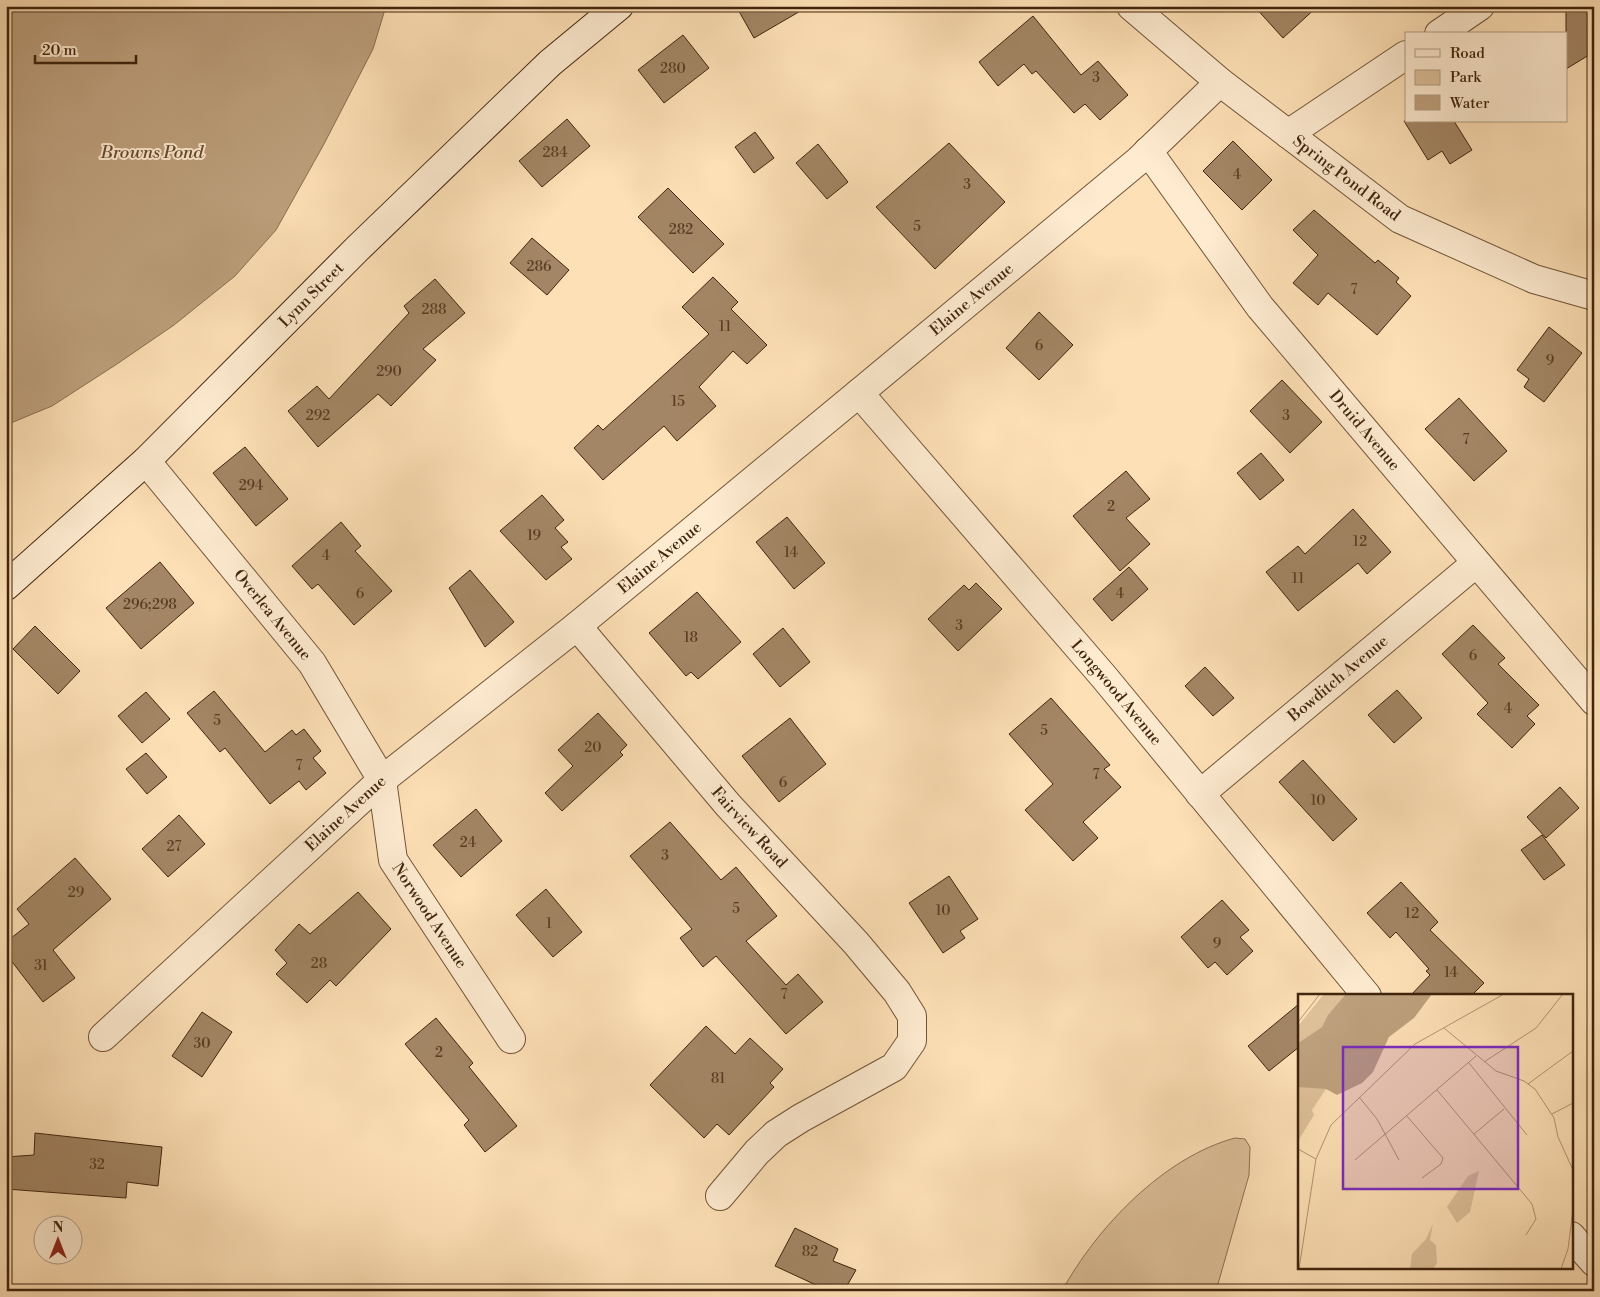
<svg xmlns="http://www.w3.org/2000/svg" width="1600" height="1297" viewBox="0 0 1600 1297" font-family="'Libre Bodoni',serif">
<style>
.green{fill:#dec099;stroke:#8f7253}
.water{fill:#bda07d;stroke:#8b6f50}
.building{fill:#a38665;stroke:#40250d}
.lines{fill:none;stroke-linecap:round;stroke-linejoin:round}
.minor-casing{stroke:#705437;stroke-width:30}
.secondary-casing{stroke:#40250d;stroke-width:30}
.minor{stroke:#feebd0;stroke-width:28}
.secondary{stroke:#feebd0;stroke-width:28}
.labels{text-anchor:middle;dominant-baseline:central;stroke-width:4;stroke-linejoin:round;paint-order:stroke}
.number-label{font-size:14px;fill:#593d23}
.street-label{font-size:16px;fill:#40250d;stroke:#feebd0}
.water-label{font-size:18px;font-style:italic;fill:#664a2f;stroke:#feebd0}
.inset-road{fill:none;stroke:#b29572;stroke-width:1}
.view{fill:#7b2cbf;fill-opacity:0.15;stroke:#7b2cbf;stroke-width:2.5}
.inset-edge{fill:none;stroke:#40250d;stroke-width:2.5}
</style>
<rect width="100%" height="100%" fill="#fee0b6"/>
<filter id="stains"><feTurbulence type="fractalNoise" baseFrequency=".004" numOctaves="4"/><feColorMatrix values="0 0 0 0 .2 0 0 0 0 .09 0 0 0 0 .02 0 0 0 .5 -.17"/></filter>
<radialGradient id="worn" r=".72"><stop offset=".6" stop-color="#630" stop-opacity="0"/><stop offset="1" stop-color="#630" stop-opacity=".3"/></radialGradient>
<path class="green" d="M1235,1138L1245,1139L1250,1147L1249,1175L1216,1291H1062C1097,1227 1164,1157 1235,1138Z"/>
<path class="water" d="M6,6H386L373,49L324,144L276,230L235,276L174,325L117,364L52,406L6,425Z"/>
<path class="building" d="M736,6H809L754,38Z
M1254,6H1318L1283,38Z
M1566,6H1594V52L1566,69Z
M1033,16L1081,75L1098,61L1128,95L1100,120L1085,104L1074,113L1036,71L1032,74L1024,64L998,86L979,62Z
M683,35L709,68L664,103L638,70Z
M567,119L590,146L542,187L519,161Z
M1404,121H1454L1472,150L1450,164L1442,151L1428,160Z
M755,132L774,158L754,173L735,147Z
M1233,141L1272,180L1242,210L1203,171Z
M949,143L1005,202L935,269L876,207Z
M818,144L848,182L827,199L796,163Z
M668,188L724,244L693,273L638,217Z
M1314,210L1375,263L1378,260L1399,278L1396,282L1411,296L1377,335L1328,293L1318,305L1293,283L1318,255L1293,230Z
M532,238L569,270L547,295L510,263Z
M713,277L738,302L731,309L767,345L747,364L733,351L699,387L716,406L677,441L664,426L603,480L574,448L598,425L603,430L709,334L682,307Z
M435,279L465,313L423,349L436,360L391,406L378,394L318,447L288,411L317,386L329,399L409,313L404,306Z
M1039,312L1073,345L1039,380L1006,348Z
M1549,327L1582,353L1544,402L1524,387L1529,379L1517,370Z
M1282,380L1322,422L1290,453L1250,411Z
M1459,398L1507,451L1474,481L1425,429Z
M245,447L288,499L256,526L213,473Z
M1261,453L1284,480L1260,500L1237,473Z
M1126,471L1150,499L1126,518L1150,544L1120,571L1073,516Z
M542,495L564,520L555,528L568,542L561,547L572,559L546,580L500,531Z
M1353,509L1391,552L1367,574L1358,563L1298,611L1266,572L1298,546L1305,554Z
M787,517L825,563L794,589L756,542Z
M341,522L361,546L355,551L392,591L354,625L318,584L312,589L292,566Z
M160,562L194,603L141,649L106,608Z
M1129,567L1148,589L1112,621L1093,599Z
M470,570L514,622L485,647L449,588Z
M976,583L1002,609L958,651L928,619L964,585L969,590Z
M697,592L741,642L698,679L691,672L686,676L649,633Z
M1473,625L1505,658L1498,664L1539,705L1527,716L1535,724L1512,748L1477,714L1488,703L1442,654Z
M35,626L80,671L58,694L13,649Z
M783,628L810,662L780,687L753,654Z
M1205,667L1234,698L1213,716L1185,686Z
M1397,690L1422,718L1394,743L1368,715Z
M214,691L265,752L292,730L296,735L304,729L321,751L313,758L326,773L306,790L299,781L270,804L225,748L220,752L187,713Z
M146,692L170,719L142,743L118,716Z
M1051,698L1110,765L1104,769L1121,787L1083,822L1098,838L1073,861L1025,810L1053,784L1009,734Z
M598,713L627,745L620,752L623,755L562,811L545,793L573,766L558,750Z
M790,718L826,764L779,802L742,756Z
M146,753L167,777L147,794L126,769Z
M1303,760L1357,819L1333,841L1279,782Z
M1560,787L1579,808L1546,838L1527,817Z
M476,809L502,841L461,877L433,845Z
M179,815L205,844L168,877L142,849Z
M670,822L721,880L736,867L777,916L746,941L786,985L798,974L823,1002L786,1034L716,956L703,967L680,938L692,929L630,856Z
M1542,835L1565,865L1544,880L1521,850Z
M75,858L111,899L53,950L75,978L43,1002L6,954V942L29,924L17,909Z
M949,876L978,919L960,931L965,938L943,953L909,903Z
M1401,882L1438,922L1430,930L1484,983L1471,996H1410L1430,975L1426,971L1429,969L1396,932L1390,938L1367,913Z
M546,889L582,932L553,957L516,915Z
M358,892L391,929L336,986L330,980L307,1003L276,974L287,963L275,950L299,924L310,934Z
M1222,900L1249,930L1240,937L1253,951L1227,975L1215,962L1208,968L1181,937Z
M1299,1004V1047L1269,1071L1248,1046Z
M202,1012L232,1032L202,1077L172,1056Z
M436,1018L473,1063L469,1067L517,1126L485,1152L464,1125L469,1120L405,1044Z
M706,1026L735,1054L750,1038L783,1069L770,1083L774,1087L729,1135L717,1124L704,1138L650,1085Z
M35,1133L162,1147L158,1186L127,1182L126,1198L6,1189V1157L34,1155Z
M795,1228L838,1249L833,1261L856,1270L844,1291H829L775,1266Z"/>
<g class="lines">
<defs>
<g id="minor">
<path id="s1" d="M1131,6L1220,82L1400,219L1534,279L1594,296"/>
<path d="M1439,34L1480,6"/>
<path d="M1288,134L1406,55"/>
<path id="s2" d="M1148,151L1260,307L1594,701"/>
<path id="s3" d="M859,393L1104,677L1367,996"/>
<path id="s4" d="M146,461L312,663L382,780L393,860L511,1039"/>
<path id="s5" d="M577,626L728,805L856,943L897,992L912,1016V1041L894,1067L801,1118L776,1134L757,1152L720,1196"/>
<path id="s6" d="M1200,794L1475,564"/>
<path id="s7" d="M103,1037L382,780L577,626L859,393L1138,161L1220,82"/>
<path d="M1571,1236L1594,1262"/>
</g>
<g id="secondary">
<path id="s8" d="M6,586L146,461L357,249L550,63L619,6"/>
</g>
</defs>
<use href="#minor" class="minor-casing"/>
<use href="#secondary" class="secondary-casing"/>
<use href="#minor" class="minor"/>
<use href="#secondary" class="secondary"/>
</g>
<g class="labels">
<g class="number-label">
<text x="673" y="69">280</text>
<text x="1096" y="78">3</text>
<text x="555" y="153">284</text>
<text x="1237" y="175">4</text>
<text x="967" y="185">3</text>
<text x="917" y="227">5</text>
<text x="681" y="230">282</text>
<text x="539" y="267">286</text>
<text x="1354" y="290">7</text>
<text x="434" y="310">288</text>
<text x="725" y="327">11</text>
<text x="1039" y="346">6</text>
<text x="1550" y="361">9</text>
<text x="389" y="372">290</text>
<text x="678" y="402">15</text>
<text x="318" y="416">292</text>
<text x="1286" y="416">3</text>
<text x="1466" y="440">7</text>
<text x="251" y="486">294</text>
<text x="1111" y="507">2</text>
<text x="534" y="536">19</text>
<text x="1360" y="542">12</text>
<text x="791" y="553">14</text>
<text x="326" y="556">4</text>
<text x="1298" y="579">11</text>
<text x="360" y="594">6</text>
<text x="1120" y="594">4</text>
<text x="150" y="605">296;298</text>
<text x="959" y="626">3</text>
<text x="691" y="638">18</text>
<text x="1473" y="656">6</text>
<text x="1508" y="709">4</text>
<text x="217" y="721">5</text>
<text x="1044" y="731">5</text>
<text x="593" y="748">20</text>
<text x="299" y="766">7</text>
<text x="1096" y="775">7</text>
<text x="783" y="783">6</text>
<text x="1318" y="801">10</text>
<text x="468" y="843">24</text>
<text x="174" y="847">27</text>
<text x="665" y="856">3</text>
<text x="76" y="893">29</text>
<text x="736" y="909">5</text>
<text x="943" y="911">10</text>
<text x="1412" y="914">12</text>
<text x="549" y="924">1</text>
<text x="1217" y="944">9</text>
<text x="319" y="964">28</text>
<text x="41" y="966">31</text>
<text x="1451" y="973">14</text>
<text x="784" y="995">7</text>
<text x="202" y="1044">30</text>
<text x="439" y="1053">2</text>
<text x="718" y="1079">81</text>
<text x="97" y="1165">32</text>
<text x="810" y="1252">82</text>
</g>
<g class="street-label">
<text stroke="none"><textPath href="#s1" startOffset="276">Spring Pond Road</textPath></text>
<text stroke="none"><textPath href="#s8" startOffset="422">Lynn Street</textPath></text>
<text stroke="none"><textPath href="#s7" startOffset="1140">Elaine Avenue</textPath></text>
<text stroke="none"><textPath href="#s2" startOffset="354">Druid Avenue</textPath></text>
<text stroke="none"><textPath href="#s7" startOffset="735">Elaine Avenue</textPath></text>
<text stroke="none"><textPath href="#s4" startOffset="199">Overlea Avenue</textPath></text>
<text stroke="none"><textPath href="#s6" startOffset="180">Bowditch Avenue</textPath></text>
<text stroke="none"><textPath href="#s3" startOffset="395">Longwood Avenue</textPath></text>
<text stroke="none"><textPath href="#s7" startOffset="330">Elaine Avenue</textPath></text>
<text stroke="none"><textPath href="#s5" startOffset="265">Fairview Road</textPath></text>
<text stroke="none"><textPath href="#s4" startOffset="545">Norwood Avenue</textPath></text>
</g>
<g class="water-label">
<text x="152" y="152">Browns Pond</text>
</g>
</g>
<g transform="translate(1298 994)">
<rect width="275" height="275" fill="#fee0b6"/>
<path d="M26,0H48L24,33L0,49V32ZM8,92L28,95L14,116L16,121L0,147V93ZM181,177L172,218L159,229L149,213L170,182ZM135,230L132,246L138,251L139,269L135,275H112L114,260L128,245Z" fill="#dec099"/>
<path d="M48,0H134L116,24L91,43L75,78L64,89L39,101L28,95L0,93V49L24,33L30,21Z" fill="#bda07d"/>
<path class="inset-road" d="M0,28L22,0M146,34L198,77L226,87L237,95L256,124L260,143L275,176M186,68L238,34L265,0M171,69L229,141M230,90L275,57M139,96L234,210L238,225L228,241M61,103L79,125L101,166M254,120L275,109M108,121L145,164L143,170L124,184M176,140L206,115M0,155L18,165M57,166L178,62M1,275L18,165L33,131L117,50L206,0M263,275L270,255L275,215"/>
<path class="view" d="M45,53H220V195H45Z"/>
<rect width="275" height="275" class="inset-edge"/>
</g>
<rect width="1600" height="1297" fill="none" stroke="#fee0b6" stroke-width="25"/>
<rect x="8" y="8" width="1585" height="1282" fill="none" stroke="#40250d" stroke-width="2.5"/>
<rect x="12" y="12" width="1575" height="1272" fill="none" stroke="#40250d"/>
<rect x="1405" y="32" width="162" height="90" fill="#feebd0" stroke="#b29c82"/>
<rect x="1415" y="49" width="25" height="8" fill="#feebd0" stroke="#b29c82"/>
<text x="1450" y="58" font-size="15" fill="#40250d">Road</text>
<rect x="1415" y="70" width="25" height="15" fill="#dec099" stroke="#b29c82"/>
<text x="1450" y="82" font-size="15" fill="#40250d">Park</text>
<rect x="1415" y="95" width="25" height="15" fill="#bda07d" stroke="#b29c82"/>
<text x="1450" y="108" font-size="15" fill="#40250d">Water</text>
<g transform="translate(58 1240)"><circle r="24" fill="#feebd0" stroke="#b29c82"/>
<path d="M0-4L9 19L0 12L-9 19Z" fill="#8f2418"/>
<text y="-8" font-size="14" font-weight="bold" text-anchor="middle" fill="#40250d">N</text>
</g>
<path d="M35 55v8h101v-8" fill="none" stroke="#40250d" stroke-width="2.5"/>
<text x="42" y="55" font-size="15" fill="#40250d" stroke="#feebd0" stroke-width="4" paint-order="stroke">20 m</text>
<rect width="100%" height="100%" filter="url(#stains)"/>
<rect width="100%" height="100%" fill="url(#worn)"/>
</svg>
